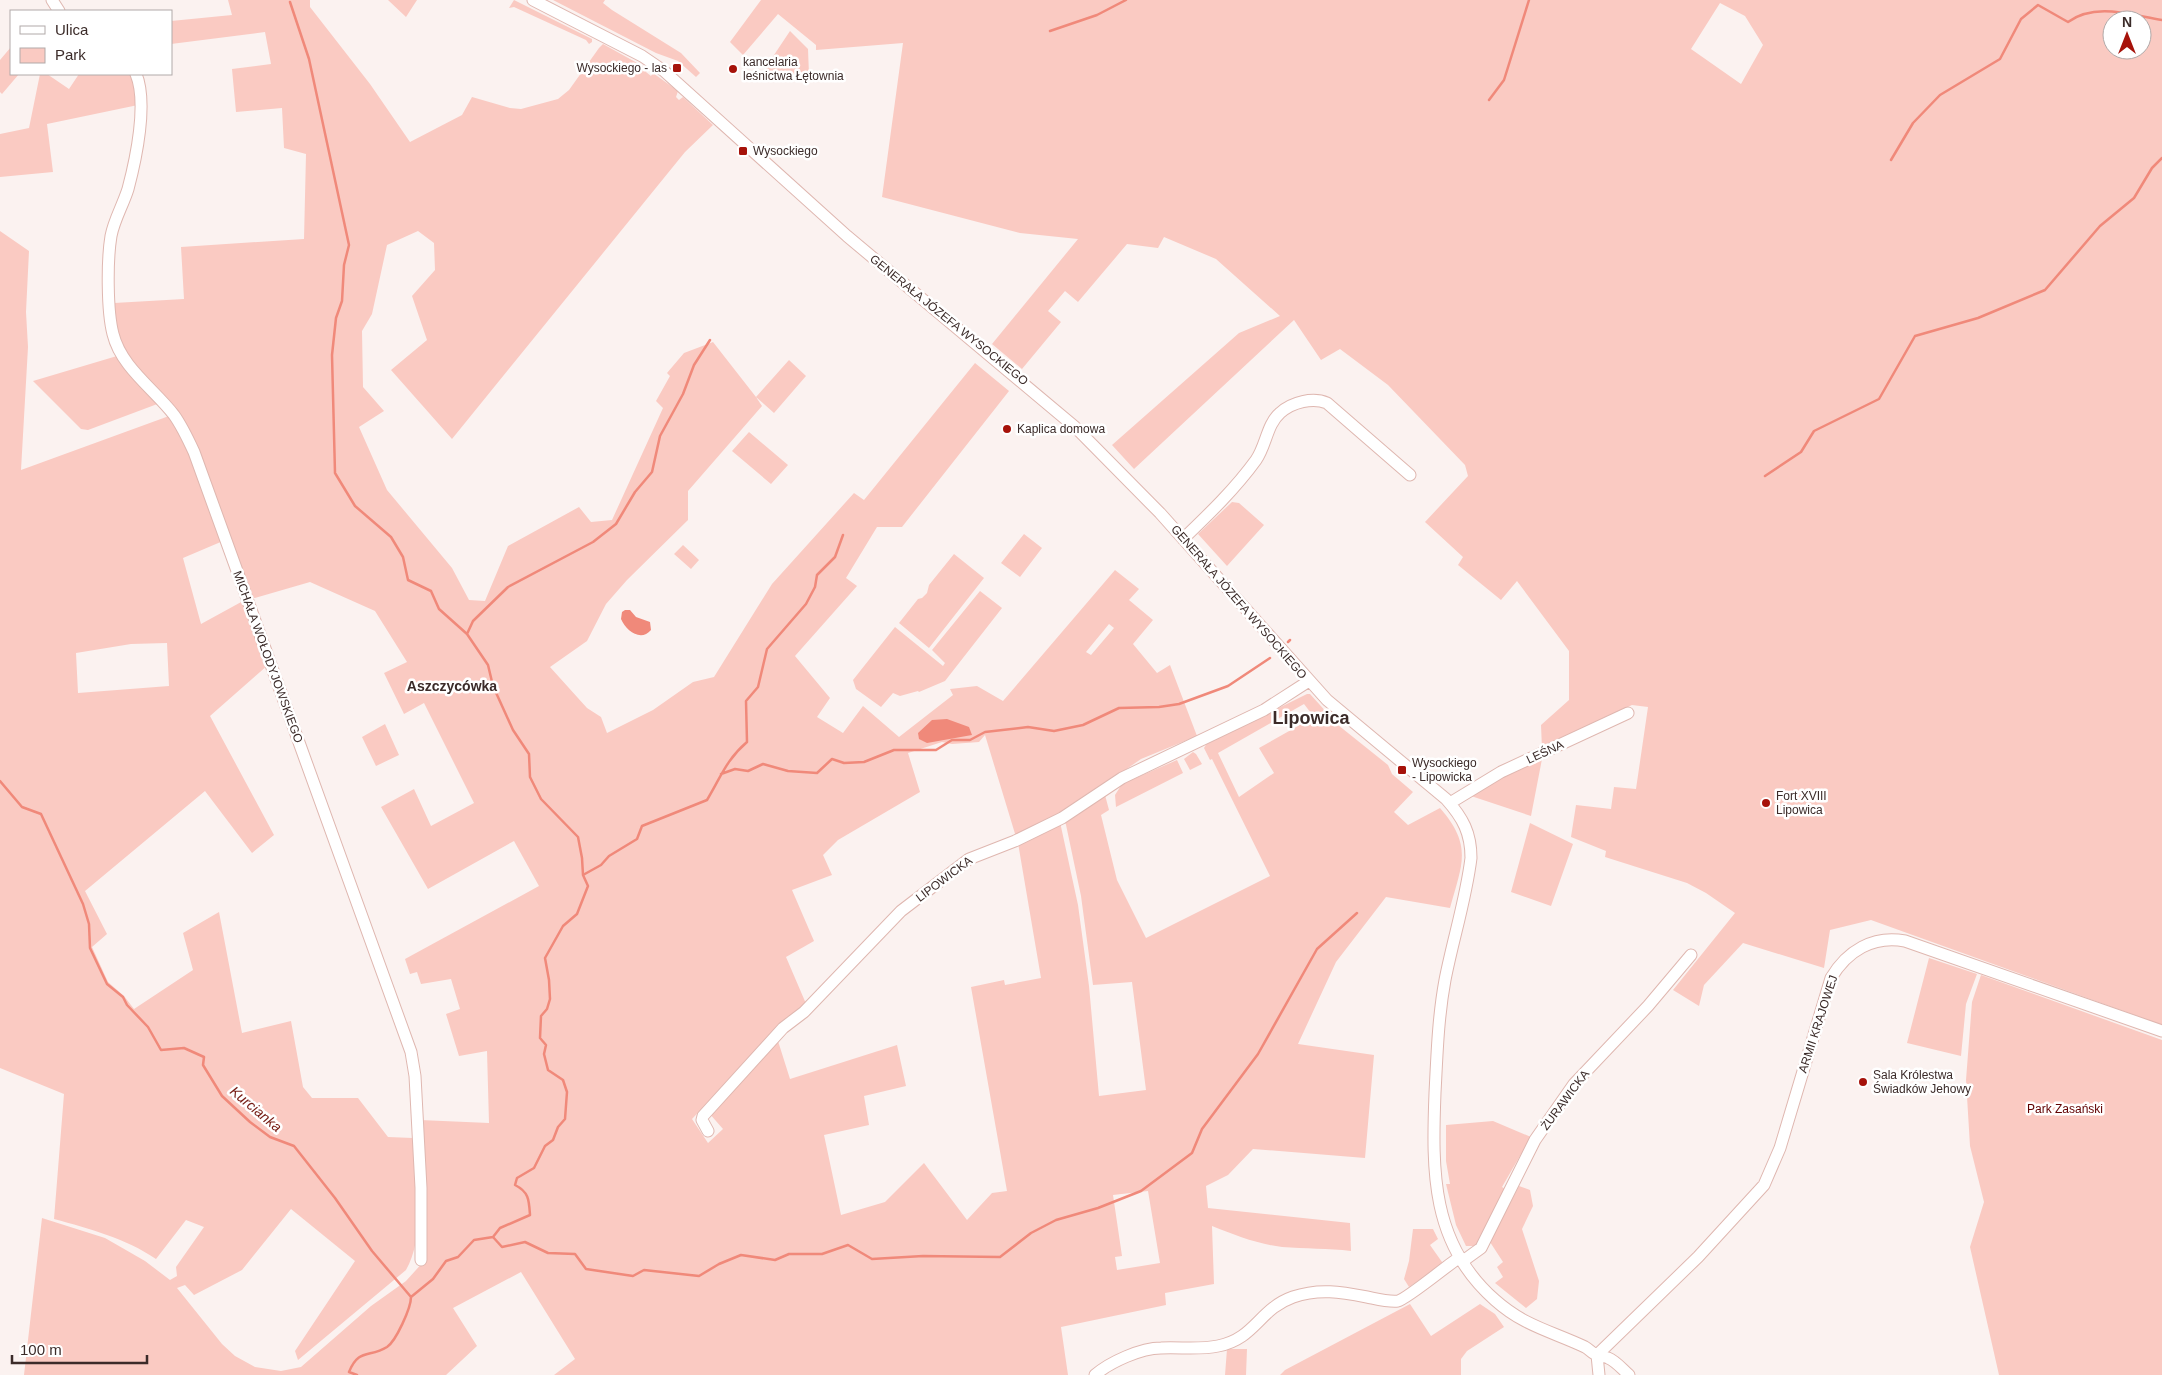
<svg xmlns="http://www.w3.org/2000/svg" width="2162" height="1375" viewBox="0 0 2162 1375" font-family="Arial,sans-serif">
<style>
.green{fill:#facac2;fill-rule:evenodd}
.water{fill:#f0897a}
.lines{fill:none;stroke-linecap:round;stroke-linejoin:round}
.stream{stroke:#f0897a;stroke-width:2.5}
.minor-casing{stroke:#dfb7b0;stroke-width:13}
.minor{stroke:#fff;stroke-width:11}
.poi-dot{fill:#a6120a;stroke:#fff;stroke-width:2}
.labels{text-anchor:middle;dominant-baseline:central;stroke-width:5;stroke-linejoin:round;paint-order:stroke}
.poi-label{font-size:12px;fill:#3b2b29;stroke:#fff;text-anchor:start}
.street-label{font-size:12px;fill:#3b2b29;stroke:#fff}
.park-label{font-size:12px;fill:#610100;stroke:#fff}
.neighbourhood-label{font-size:14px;font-weight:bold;fill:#3b2b29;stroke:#fff}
.water-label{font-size:14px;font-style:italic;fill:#751a12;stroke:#fff}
.district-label{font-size:18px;font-weight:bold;fill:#3b2b29;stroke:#fff}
</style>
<rect width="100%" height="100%" fill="#fbf2f0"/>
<path class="green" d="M228,0H310V7L370,84L410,142L462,115L472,97L510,108L521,109L558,99L569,90L599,48L603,44L648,69L646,72L651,76L653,73L678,91L676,97L679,100L683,97L713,125L685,152L452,439L391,370L427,340L412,296L435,270L434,243L418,231L387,245L372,314L362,331L363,387L384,411L359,427L387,490L452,568L469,600L485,601L508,546L579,507L591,522L612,520L663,408L656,401L670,376L667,373L684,353L713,342L756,397L789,360L806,376L774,413L756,397L762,406L688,491V520L627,580L606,604L587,641L550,667L587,708L601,717L607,733L653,710L693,682L714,677L772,584L854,493L864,500L975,363L1009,391L902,527H877L846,578L857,586L795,656L830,698L817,717L843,733L863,706L899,737L953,695L950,689L977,686L1003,701L1115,570L1139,589L1129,600L1153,620L1133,644L1157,673L1170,665L1197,736L1141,759L1060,815L1016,837L985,735L979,742L952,744L942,742L908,753L920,792L838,840L823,855L832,875L792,890L814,941L786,957L807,1006L738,1070L692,1119L708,1143L723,1129L709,1113L778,1041L790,1079L897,1045L906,1086L864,1096L869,1125L824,1135L841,1215L885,1202L924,1163L967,1220L992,1193L1007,1191L971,987L1004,980L1005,985L1041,978L1018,843L1060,822L1078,905L1089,986L1099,1096L1146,1090L1132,982L1093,985L1081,896L1065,820L1105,795L1109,810L1101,815L1117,880L1146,938L1270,876L1212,759L1210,760L1204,748L1207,743L1307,694H1310L1338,725L1388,765L1392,774L1413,792L1394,812L1408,825L1440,808C1473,846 1462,864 1450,908L1386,897L1336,962L1298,1044L1374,1055L1365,1158L1253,1149L1228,1175L1206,1186L1208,1208L1350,1223L1351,1251C1328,1248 1305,1249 1282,1247C1257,1244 1235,1235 1212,1226L1214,1284L1165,1293L1166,1305L1061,1327L1068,1375H554L575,1359L521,1272L453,1308L477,1346L446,1375H24L42,1218L105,1238L145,1261L170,1280L177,1276L176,1267L204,1227L186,1220L156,1259C125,1238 90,1229 54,1219L64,1094L0,1068V231L29,251L26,312L28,347L21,470L169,416L190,453L223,541L183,558L201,624L243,601L268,665L210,716L274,835L252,853L205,791L85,891L107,934L92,947L108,982L124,996L134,1009L193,970L183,933L219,912L242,1033L291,1021L303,1087L312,1098H358L388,1137L413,1138C416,1177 426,1236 406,1270L298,1360L295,1351L355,1261L291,1209L242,1270L194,1295L185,1285L177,1288L222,1344L235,1356L255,1367L281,1371L301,1367L371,1306L406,1281L425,1260L420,1120L489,1123L487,1051L459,1056L446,1014L460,1009L451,979L421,984L417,972L410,974L405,959L539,886L514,841L428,889L381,807L414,789L431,826L474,803L424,703L404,714L384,673L407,662L375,611L310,582L251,599L199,455L132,364L118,337L114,303L184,299L181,247L304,239L306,154L284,148L282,108L236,112L232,69L271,64L265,32L171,44V21L232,15ZM1109,624L1114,628L1091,655L1086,652ZM167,643L169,686L78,693L76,653L131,644ZM1304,704L1314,717L1259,748L1274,773L1239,797L1218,753ZM1148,1191L1160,1263L1117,1270L1115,1257L1122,1256L1113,1195Z
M388,0H417L406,17Z
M514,0L592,39V42L589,44L586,40L514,7L509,8Z
M553,0H605L603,3L612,10L681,53L700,73L696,77L678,61L656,53Z
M761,0H2162V1025L1871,920L1830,930L1824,968L1743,943L1704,985L1699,1006L1673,990L1735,913L1706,893L1687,883L1605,857L1606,851L1571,837L1576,805L1611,809L1614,787L1636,789L1648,707L1632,705L1542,749L1541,725L1569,700V651L1517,581L1501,600L1458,565L1463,557L1425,522L1468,476L1465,465L1388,385L1340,349L1321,360L1294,320L1134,469L1112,445L1239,333L1280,316L1216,259L1164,237L1158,248L1127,244L1078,302L1065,291L1048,311L1061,322L1022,369L992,344L1078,239L1020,233L882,197L903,43L816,50V45L778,14L743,55L730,42ZM1720,3L1745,16L1763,45L1741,84L1691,49ZM2112,20H2142V50H2112Z
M790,31L808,49L809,75H767L766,67Z
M11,47V74H19L2,94L0,92V60Z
M40,74H47L69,89L79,74H133L138,105L47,124L53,172L0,177V134L29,128Z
M117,356L160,403L88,430L81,429L33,381Z
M749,432L788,465L771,484L732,451Z
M1232,502L1239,503L1264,525L1227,566L1198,534Z
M1024,534L1042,548L1020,577L1001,563Z
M683,545L699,560L691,569L674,554Z
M954,554L984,578L929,648L899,623L918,599L922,598L927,593L929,585Z
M980,591L1002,608L945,681L919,692L918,691L900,696L893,693L881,707L856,689L853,680L895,627L943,666L945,663L932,650Z
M385,724L399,755L376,766L362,737Z
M1193,752L1196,754L1202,764L1190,770L1184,759Z
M1542,759L1531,816L1471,796L1478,789Z
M1177,760L1183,773L1116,807L1115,795L1122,784Z
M1530,823L1573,844L1551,906L1511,892Z
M1929,958L1977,974L1966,1004L1961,1056L1907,1043Z
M1981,975L2162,1040V1375H1999L1970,1247L1984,1202L1970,1146L1966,1080L1972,1002Z
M1493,1121L1531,1137L1502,1187L1505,1189L1477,1246H1466L1456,1225L1446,1184H1450L1446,1161V1125Z
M1519,1186L1530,1190L1533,1206L1522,1229L1539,1281L1537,1299L1526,1308L1495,1283L1503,1277L1497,1267L1503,1262L1490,1242Z
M1413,1229H1433L1438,1239L1430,1245L1442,1262V1264L1409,1287L1404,1279L1409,1261Z
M1410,1304L1431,1336L1480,1304L1495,1314L1504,1327L1467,1351L1461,1359V1375H1280L1285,1370Z
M1227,1349H1247L1246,1375H1225Z"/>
<path class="water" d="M625,610H630L636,617L650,622L651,630C641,642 626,631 621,619L622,612Z
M947,719L969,727L972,735L927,743L919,739L918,733L932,720Z"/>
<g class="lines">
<path class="stream" d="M290,2L309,59L349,245L344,265L342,301L336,318L332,355L335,473L355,506L391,537L403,557L408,580L431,591L439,609L467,634L488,665L493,686L513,730L529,754L530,777L541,799L578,837L582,858L583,875L588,886L577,914L563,926L545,958L549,980L550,999L547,1009L541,1016L540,1038L546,1045L544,1054L548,1070L563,1080L567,1092L565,1119L558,1127L553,1140L545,1146L534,1168L517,1178L515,1185C529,1192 529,1200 530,1215L500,1228L493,1237L474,1240L458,1257L446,1261L433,1279L411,1297
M1050,31L1097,15L1126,0
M1489,100L1504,80L1529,0
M1891,160L1913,123L1940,95L2000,59L2021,19L2038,5L2068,22C2095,2 2131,15 2162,20
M1765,476L1801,452L1814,431L1879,399L1915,336L1978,318L2045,290L2100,226L2134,198L2152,168L2162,158
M467,634L473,621L508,587L593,542L616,524L635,492L652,472L660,436L683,394L694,365L710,340
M1288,642L1290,640
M721,774L735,769L748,771L763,764L788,771L817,773L832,759L844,763L864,762L894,750H936L952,740H970L985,732L1028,727L1054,731L1083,725L1119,708L1159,707L1179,704L1228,686L1270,658
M0,781L22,807L41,814L83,904L89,924L90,948L107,984L123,997L127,1005L148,1027L161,1050L184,1048L204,1057L203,1065L222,1096L250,1122L270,1137L294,1146L335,1198L372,1251L411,1297C411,1308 396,1341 387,1347C369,1358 359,1348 349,1372L357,1375
M583,875L601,865L609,856L637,839L642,826L707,800C721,777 726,760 747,742L746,701L758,687L767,649L806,604L815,587L817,575L835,557L843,535
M493,1237L502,1247L525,1242L548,1253L575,1254L586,1269L633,1276L644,1270L699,1276L719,1264L741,1255L775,1260L789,1254H822L848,1245L872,1259L923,1256L1000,1257L1031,1233L1056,1220L1098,1208L1141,1191L1192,1153L1202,1129L1258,1054L1317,949L1357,913"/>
<defs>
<path id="minor" d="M52,0L59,11
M533,0L642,56L664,71L847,236L1075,427L1160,513L1327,700L1446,799C1463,818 1471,833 1471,858C1466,899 1453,939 1445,980C1438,1018 1437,1055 1435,1093C1432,1171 1431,1244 1495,1300C1524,1326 1551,1331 1585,1347C1589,1349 1593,1354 1597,1355C1601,1357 1605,1356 1608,1358C1616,1361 1623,1370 1629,1375
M136,74C148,103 136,159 128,189C123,205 114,220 111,236C107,260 107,311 113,334C121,367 154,389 174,415C182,426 188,439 194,452L411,1052L415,1076L421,1188V1260
M1183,539C1209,514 1235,489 1256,460C1266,446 1267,424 1280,413C1292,402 1313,397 1327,403L1410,475
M1450,803L1501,772L1628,713
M708,1131L702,1120L703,1116L783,1028L804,1012L901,911L969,859L1015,841L1062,818L1122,778L1264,710L1309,681
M1463,1261L1481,1248L1535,1140L1574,1084L1648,1006L1691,955
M1597,1355L1698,1257L1764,1185L1780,1148L1831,978C1847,951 1873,935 1905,941L2162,1031
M1597,1355L1599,1375
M1095,1375C1110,1362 1141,1348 1161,1348C1181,1347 1199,1350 1218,1346C1255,1339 1259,1309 1293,1297C1319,1288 1341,1292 1367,1297C1377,1299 1388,1302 1398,1301C1407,1299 1449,1264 1460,1257"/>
</defs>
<use href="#minor" class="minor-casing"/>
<use href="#minor" class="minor"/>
</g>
<g class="poi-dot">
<rect x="672" y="63" width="10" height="10" rx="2.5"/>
<circle cx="733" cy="69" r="5"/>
<rect x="738" y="146" width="10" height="10" rx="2.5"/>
<circle cx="1007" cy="429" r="5"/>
<rect x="1397" y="765" width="10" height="10" rx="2.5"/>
<circle cx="1766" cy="803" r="5"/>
<circle cx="1863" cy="1082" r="5"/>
</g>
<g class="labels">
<g class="poi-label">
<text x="743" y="62">kancelaria<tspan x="743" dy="14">leśnictwa Łętownia</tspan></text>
<text x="667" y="68" text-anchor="end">Wysockiego - las</text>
<text x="753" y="151">Wysockiego</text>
<text x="1017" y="429">Kaplica domowa</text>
<text x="1412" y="763">Wysockiego<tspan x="1412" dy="14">- Lipowicka</tspan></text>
<text x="1776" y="796">Fort XVIII<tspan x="1776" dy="14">Lipowica</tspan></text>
<text x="1873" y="1075">Sala Królestwa<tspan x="1873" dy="14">Świadków Jehowy</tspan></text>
</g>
<g class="street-label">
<text transform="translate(949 320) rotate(39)">GENERAŁA JÓZEFA WYSOCKIEGO</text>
<text transform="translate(1239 602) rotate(49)">GENERAŁA JÓZEFA WYSOCKIEGO</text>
<text transform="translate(268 657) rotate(70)">MICHAŁA WOŁODYJOWSKIEGO</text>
<text transform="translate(1545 752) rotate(-25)">LEŚNA</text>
<text transform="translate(944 879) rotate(-37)">LIPOWICKA</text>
<text transform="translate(1818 1024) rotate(-72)">ARMII KRAJOWEJ</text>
<text transform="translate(1565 1100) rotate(-53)">ŻURAWICKA</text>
</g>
<g class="park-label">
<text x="2065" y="1109">Park Zasański</text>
</g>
<g class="neighbourhood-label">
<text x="452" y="686">Aszczycówka</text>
</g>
<g class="water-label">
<text transform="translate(256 1109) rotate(40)">Kurcianka</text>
</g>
<g class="district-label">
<text x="1311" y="718">Lipowica</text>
</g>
</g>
<rect x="10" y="10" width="162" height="65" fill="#ffffff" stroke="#b1aaa9"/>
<rect x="20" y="26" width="25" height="8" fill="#ffffff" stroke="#b1aaa9"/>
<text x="55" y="35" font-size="15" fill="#3b2b29">Ulica</text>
<rect x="20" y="48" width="25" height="15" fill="#facac2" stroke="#b1aaa9"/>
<text x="55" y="60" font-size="15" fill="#3b2b29">Park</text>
<g transform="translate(2127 35)"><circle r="24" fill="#ffffff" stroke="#b1aaa9"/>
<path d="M0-4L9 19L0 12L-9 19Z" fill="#a6120a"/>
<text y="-8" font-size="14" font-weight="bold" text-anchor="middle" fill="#3b2b29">N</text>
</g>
<path d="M12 1355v8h135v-8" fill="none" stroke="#3b2b29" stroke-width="2.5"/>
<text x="20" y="1355" font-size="15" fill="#3b2b29" stroke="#ffffff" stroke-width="4" paint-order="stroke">100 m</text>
</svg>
